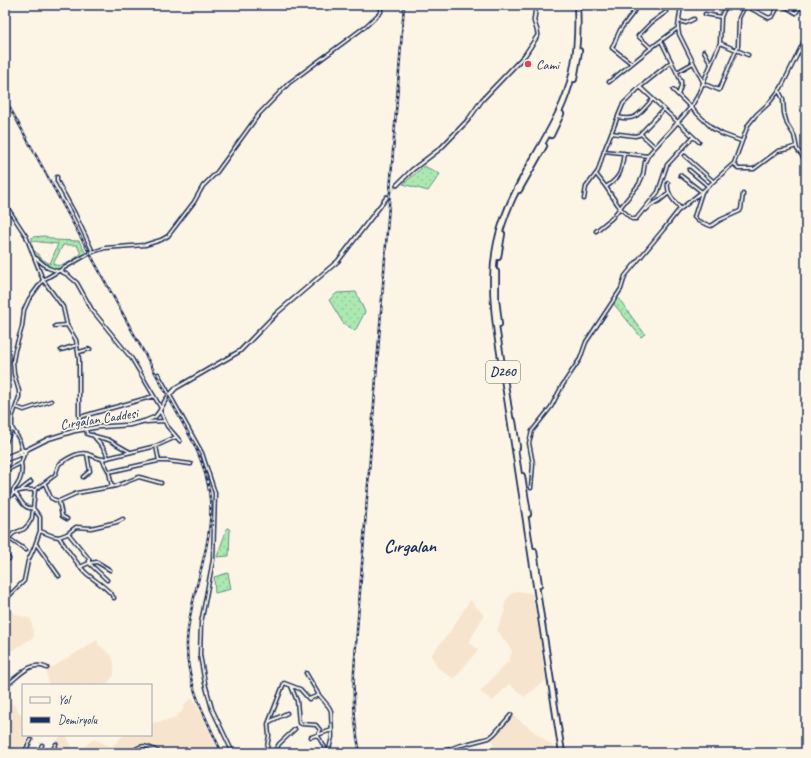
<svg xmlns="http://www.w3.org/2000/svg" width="811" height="758" viewBox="0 0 811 758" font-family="Caveat,sans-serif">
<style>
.built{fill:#f7e4cf}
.grass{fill:url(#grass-dots);stroke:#638c87;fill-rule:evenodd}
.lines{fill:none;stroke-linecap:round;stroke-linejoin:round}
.tertiary-tunnel{stroke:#cfcdca;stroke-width:2.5;stroke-dasharray:2.5 1;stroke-linecap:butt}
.minor-casing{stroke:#1b2f5e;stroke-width:5}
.tertiary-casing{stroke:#1b2f5e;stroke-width:5.5}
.trunk-casing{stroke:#1b2f5e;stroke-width:8}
.minor{stroke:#fcf5e5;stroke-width:2}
.tertiary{stroke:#fcf5e5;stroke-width:2.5}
.trunk{stroke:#fcf5e5;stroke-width:4.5}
.rail-casing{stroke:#1b2f5e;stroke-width:2.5}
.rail{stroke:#fcf5e5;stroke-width:1;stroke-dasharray:3;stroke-linecap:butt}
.poi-dot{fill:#d1495b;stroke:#fcf5e5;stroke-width:1.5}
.labels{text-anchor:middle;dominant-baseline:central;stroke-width:3.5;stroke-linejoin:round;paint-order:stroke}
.shield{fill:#fcf5e5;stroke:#5e6a86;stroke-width:1}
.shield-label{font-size:13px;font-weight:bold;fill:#1b2f5e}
.poi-label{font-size:14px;fill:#1b2f5e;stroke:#fcf5e5;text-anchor:start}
.street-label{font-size:14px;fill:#1b2f5e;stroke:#fcf5e5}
.district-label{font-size:18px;font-weight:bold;fill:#1b2f5e;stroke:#fcf5e5}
</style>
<defs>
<pattern id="grass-dots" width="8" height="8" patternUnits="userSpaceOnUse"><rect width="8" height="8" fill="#abe9b0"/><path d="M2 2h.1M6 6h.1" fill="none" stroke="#93c89a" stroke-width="1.8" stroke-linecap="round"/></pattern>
</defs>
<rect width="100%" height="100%" fill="#fcf5e5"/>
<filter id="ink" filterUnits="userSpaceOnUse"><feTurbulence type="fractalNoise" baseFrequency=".025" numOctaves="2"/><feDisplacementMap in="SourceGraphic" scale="8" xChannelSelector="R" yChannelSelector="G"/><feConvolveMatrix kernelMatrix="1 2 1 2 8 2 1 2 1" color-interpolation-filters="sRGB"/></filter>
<g filter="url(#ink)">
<path class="built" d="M517,591L525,592L533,594L546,680L524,697L509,684L493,701L480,692L509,660L512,651L497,630L505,611L504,606L506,600L511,594Z
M470,600L484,615L469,642L478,650L454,679L437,667L431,655L449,633Z
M5,608L18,615L31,619L34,637L5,655Z
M97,640L99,645L112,656L114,663V675L108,683L107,685H49L46,671Z
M193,698L220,753H76L94,739L111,747L124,735H151V723L170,720L176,717L182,711L186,702Z
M5,699L15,706L23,717V735H29L20,753H5Z
M509,712L554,747L555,753H497L491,739Z
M61,735H66L75,753H51Z"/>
<path class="grass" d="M424,166L440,174L428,191L403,184Z
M45,236L55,240L79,241L86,254C74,261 60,275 46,266C40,262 36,258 33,252L35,251L42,259L50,264L58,244L32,241V237ZM63,245H77L81,254C73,259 63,269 53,264Z
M356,292L365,312L355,331L343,323L329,300L337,293Z
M617,296L634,320L645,334L641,337L613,303Z
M227,528H228L230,530L229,556L217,557Z
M228,573L231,589L215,593L214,577Z"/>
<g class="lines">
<path class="tertiary-tunnel" d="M387,197L397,185"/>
<defs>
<path id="minor" d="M681,5L678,27L679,34L704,84L719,90L738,46L739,18L745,6
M744,5L769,18L773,16L779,5
M783,5L796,13L801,5
M705,14L721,17
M679,21L686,23L694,19
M661,41L681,81V86L678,95
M720,43L748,55
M651,48L638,36L651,23L666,12
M704,51L711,64
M631,63L612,48L620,30L639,5
M677,72L693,63
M609,82L651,48L678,28
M640,87L699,142
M673,90L712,128L722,134L741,141
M779,91L783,99L784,113L787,124L794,135L797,149L806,161
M618,117C637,122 640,112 653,99
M611,133L635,136L639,135L663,110
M641,134L655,147
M604,151L648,156
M685,156L713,181
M734,163L738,169H754L778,151L788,149L796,146
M689,170L708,186
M596,174L606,187L620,208L632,219H636L658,192L667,165L693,137
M680,175L702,192L694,217L698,221L711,226L720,220L740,211L741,209L743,194
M57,177V181L75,214L93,252
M668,183C666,193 674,201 680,208
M606,187C622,176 621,171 624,153
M584,199L586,187L598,171L604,151L623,104L640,87L671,62
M5,204L26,236L43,280L63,307L67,325L76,340L79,359V416L83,429
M646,210L651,205L659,201L669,193
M596,231L612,218L639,184L643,175L645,162L649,154L677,123L691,107L697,97L720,43L721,17L726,5
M36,258L48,268L57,271
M60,271L68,275L77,283L92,310L132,359L161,408
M55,326L67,325
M61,350L77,345
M79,352L90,349
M158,374L202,453L215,493L213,560L201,623L200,655L205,683L212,709L233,753
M16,407L24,410L51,401
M160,411L167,426L180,441
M80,417L154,396
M146,422L164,421
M12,428L19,439L22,450
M86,429L87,434L109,440L130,452
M93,435C99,444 104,445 108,458
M5,444L12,428V418L19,397V391L14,374L13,361L15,350L22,327L24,310L29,299L43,280L90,253L105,248L145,245L161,240L168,236L194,202L203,186L217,172L259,114L289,83L366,26L381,12V5
M156,446L159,461
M102,459L109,472L112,487
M5,465L9,469L21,463L24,454
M109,472L158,461H167L191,464
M83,477L90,471L87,454
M45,484L51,498L55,500L59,501L77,493L116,486L139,477L161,483
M531,488L533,464L529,443L532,431L551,407L562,386L580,359L586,342L621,289L625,276L663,230L678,211L704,190L734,163L748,125L756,115L769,103L781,88L806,37
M22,489L31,482
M13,493V490C20,483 23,473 21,463
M59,501L62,516L67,519
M5,503C12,491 21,489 35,490L55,475L59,464C67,459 78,451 88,454C93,456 98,459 103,459L156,446L176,437
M40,531L53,536L59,537L67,534L76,527L91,528L117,522L123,519
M68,533L89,559V563L107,580
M59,537C67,549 75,562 85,572C94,581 108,587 114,598
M8,538L26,550
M5,541L14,533L24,529L28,525L32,518L35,490
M36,544L59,576
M5,553L9,559
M80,567L89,563L97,562L110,570
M5,593H12
M5,600L24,581L28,561L34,548L40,531V517L33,508C24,510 21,500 16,494
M306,673L319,695L329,707L331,711L332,737L328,753
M5,686C18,678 30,659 47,668
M291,686L297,701L299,723L302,724L316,725L320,730L318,736
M269,722L287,713
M318,736L328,753
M311,737L332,730
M5,745L7,753
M24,753L31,740
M38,753L42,745
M51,753L56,744
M132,753C142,741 149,748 161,753
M269,753L267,747L269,736L268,724L284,683L300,689L309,699L319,695
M274,753L279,744L295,729
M439,753L458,746L489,738L494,734L511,715"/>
<path id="tertiary" d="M397,185L412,170L441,148L468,120L482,100L525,55L538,35L537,30L534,21L536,5
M21 452a2 2 0 1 1 4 0a2 2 0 1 1-4 0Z
M24,451L48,439L74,431L98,427L129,425L145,421L155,417L159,412L166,399L176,388L240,351L277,313L338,261L387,197
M5,459L9,456L21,451
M5,460L22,454"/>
<path id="trunk" d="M574,79L579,51
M551,135L561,114
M519,190L544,146
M498,257L502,234
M496,272V299L499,324
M513,421L517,447
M522,476L528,514
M534,551L539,585
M562,753L497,333C492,296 490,260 502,225C516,181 545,145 563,103C576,72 579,39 577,5"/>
</defs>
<use href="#minor" class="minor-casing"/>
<use href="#tertiary" class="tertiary-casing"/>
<use href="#trunk" class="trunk-casing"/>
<use href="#minor" class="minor"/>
<use href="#tertiary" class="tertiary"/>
<use href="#trunk" class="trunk"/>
<defs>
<path id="rail" d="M5,99L192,440C222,500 210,533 195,593C191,610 187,627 187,644C186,684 206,718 222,753
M360,753C354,726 353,699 354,671L404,5"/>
</defs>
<use href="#rail" class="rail-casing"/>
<use href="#rail" class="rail"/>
</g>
</g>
<circle class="poi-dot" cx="528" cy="64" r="4"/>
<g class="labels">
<rect class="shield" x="486" y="361" width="34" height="22" rx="3"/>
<g class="shield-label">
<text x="503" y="372">D260</text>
</g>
<g class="poi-label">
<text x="536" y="64">Cami</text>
</g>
<g class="street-label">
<text transform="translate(99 419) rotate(-9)">Cırgalan Caddesi</text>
</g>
<g class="district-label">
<text x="410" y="546">Cırgalan</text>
</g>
</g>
<rect width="811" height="758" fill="none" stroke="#fcf5e5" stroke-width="20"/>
<rect x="10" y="10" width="791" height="738" fill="none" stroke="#1b2f5e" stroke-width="1.5" filter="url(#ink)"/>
<rect x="22" y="684" width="130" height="52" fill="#fcf5e5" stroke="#a2a6af"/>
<rect x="30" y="697" width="20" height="6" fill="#fcf5e5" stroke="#a2a6af"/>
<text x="58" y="704" font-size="12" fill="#1b2f5e">Yol</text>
<rect x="30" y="717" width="20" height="6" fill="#1b2f5e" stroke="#a2a6af"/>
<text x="58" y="724" font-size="12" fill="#1b2f5e">Demiryolu</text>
</svg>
